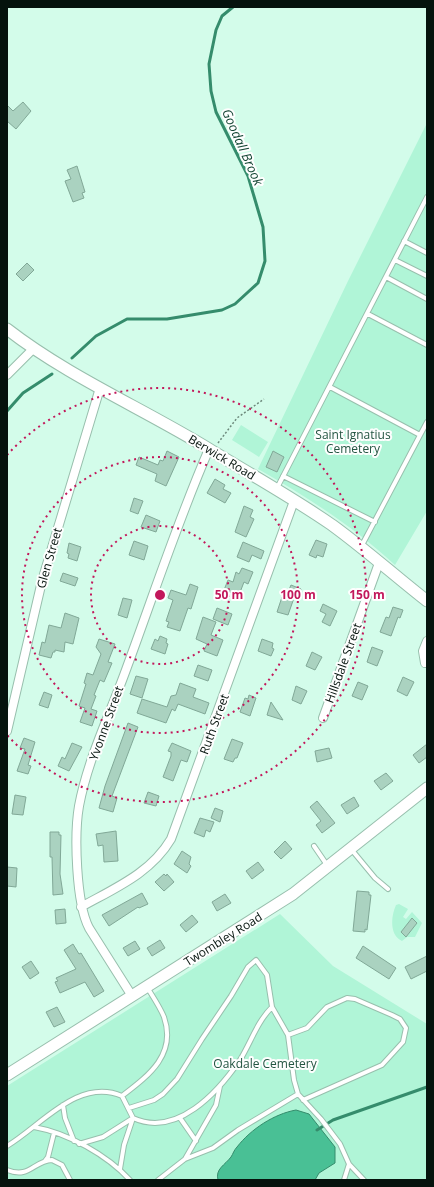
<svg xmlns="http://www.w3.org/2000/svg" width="434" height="1187" viewBox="0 0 434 1187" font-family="'Open Sans',sans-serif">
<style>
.green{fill:#b0f5d7}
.water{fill:#49c095;stroke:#358c6c}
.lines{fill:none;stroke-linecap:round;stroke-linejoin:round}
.stream{stroke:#358c6c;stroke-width:3}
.building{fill:#aad2c0;stroke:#81a897}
.service-casing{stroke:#98bfad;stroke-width:6}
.minor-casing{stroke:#98bfad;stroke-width:10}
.tertiary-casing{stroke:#98bfad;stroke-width:13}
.path{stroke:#6e8a7d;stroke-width:1.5;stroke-dasharray:2 2;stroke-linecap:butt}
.service{stroke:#fff;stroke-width:4}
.minor{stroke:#fff;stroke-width:8}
.tertiary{stroke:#fff;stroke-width:11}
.ring{fill:none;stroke:#c2185b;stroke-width:2;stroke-dasharray:2 4}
.labels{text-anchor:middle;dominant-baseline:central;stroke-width:4;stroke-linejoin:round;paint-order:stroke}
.park-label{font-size:12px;fill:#245542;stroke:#fefefe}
.street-label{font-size:12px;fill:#05130d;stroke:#fefefe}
.water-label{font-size:13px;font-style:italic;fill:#144634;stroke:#fefefe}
.centre{fill:#c2185b;stroke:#fefefe;stroke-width:2}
.ring-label{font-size:12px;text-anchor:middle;font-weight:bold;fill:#c2185b;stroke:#fefefe;stroke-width:4;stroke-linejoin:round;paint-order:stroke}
</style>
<rect width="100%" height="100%" fill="#d3fcea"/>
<path class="green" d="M427,123V511L395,565C354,527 306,496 258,469L348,281Z
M241,425L268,442L259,457L232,440Z
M399,904L408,909L403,917L406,919L412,912L422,923L415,937H407L402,941C389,935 391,916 396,905Z
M280,914L333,966L427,1024V1180H7V1086Z"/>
<path class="water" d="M296,1110L309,1114L335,1147V1163L319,1173L315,1180H218C215,1169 225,1165 231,1157C233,1154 234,1150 237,1147C251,1129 274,1114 296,1110Z"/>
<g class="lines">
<path class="stream" d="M72,358L96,336L127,319H167L222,310L235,304L258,283L265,261L263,227L248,176L216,112L211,91L209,64L216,30L222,16L233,7
M7,411L23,393L52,374
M317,1130L333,1120L427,1087"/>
</g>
<path class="building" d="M23,102L31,111L16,129L7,121V105L13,111Z
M77,166L85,192L82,193L84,198L73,202L65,181L71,179L67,170Z
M27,263L34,270L23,281L16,274Z
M167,451L179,457L166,486L155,481L157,474L136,465L139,457L158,465L160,460L163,461Z
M273,451L284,457L277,472L266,467Z
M215,479L225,485L223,489L231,493L225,503L207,493Z
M134,498L143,501L138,514L130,511Z
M244,506L253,510L250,517L254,519L246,537L235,532Z
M146,515L160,521L156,532L141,527Z
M316,540L327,544L323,557L317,555L316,558L309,555Z
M134,541L148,546L144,560L129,555Z
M243,542L264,551L261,559L252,555L249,562L237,557Z
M69,543L81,547L77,561L68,558L69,554L67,553Z
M242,568L253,572L248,584L244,582L239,595L224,590L228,580L233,582L236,572L239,574Z
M63,573L78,578L75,586L60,581Z
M190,584L198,587L191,609L188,608L180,631L167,627L169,622L166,621L173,600L168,598L171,590L186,595Z
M291,585L301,589L298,599L294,598L288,615L277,612L282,597L285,599Z
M123,598L132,600L127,618L118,615Z
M323,604L337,611L330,626L322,622L326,614L320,611Z
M393,607L403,610L400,618L398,617L391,636L380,632L386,617L389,618Z
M217,608L232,614L228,625L213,619Z
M65,613L79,618L73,644L65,642L64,652L55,650V652H53L51,658L39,655L42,642L45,643L49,625L61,628Z
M203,617L216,622L211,635L223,640L217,656L204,651L207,644L196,639Z
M160,636L167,639L166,643L168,644L165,654L151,649L155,639L158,641Z
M99,639L115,644L108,662L112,663L104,682L100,680L94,695L96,696L91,709L97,711L92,726L80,722L85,708L79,706L86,684L84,683L87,673L93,675L101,654L96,647Z
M262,639L273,643L272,648L274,649L271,656L258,651Z
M372,647L383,651L377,666L367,662Z
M312,652L322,657L315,670L306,666Z
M198,665L212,670L208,681L194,676Z
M136,676L148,679L142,698L130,694Z
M403,677L414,682L407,696L397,691Z
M358,682L368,686L362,700L352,696Z
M180,683L196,689L193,697L209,703L205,714L178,704L175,711L172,709L166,723L137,713L142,699L167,707L171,696L176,695Z
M296,686L307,691L301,704L292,700Z
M44,692L52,695L48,708L39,705Z
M249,695L256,698L250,716L240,712L245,698L248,699Z
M271,702L283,720L267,715Z
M128,723L138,727L112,796L117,798L113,812L99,808L105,786Z
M24,738L35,742L28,765L31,766L28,774L17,771L25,749L20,748Z
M232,739L243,743L237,758H235L233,762L224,759Z
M72,743L82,747L69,771L58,766L62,757L65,759Z
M172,743L191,751L187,762L181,760L173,781L163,777L171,756V752L168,751Z
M427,744V757L419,763L413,755Z
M329,748L332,758L317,762L315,751Z
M386,773L393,781L381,790L374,781Z
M148,792L159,796L156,806L144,803Z
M15,795L26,797L23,815L12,814Z
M354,797L359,806L347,814L341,805Z
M317,801L335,823L322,833L316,825L321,821L310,807Z
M215,808L223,811L220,822L211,818Z
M200,818L214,822L210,832L206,830L204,837L194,833Z
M116,831L118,861L104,862L103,845L98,846L96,834Z
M50,832H59V835H61L60,874L63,894L53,895L52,857H50Z
M285,841L292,849L281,859L274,852Z
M182,851L191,857L189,864L191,866L187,873L174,864Z
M258,862L264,870L252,879L246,871Z
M7,867L17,868L16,887L7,886Z
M164,874L166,876L167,874L174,882L164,891L155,882Z
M357,891L369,892V895H371L367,930L365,929V932L353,931Z
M142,893L148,904L139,908L138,907L109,926L102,915Z
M225,894L231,903L217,911L212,902Z
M65,909L66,923L56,924L55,910Z
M192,915L198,922L186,932L180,925Z
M412,918L417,923L406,937L401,932Z
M160,940L165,948L152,956L147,948Z
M135,941L140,949L128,956L123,948Z
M73,944L79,954L81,953L104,991L94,997L85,982L60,993L55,982L58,981L56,978L76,969L64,950Z
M363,946L396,968L389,979L356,958Z
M427,956V971L411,979L405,967Z
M31,961L39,973L30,979L22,967Z
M57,1007L65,1022L54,1027L46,1012Z"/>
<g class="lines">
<defs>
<path id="service" d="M404,241L427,253
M395,260L427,276
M386,277L427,299
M368,314L427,345
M330,387L420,435
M283,476L375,522
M277,488L427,197
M361,547L427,422
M314,846L327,865
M351,849L375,878L388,889
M288,1035L307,1028L327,1007L347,998L355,999L392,1015L400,1019L406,1028L403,1042L382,1065L303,1100
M63,1105L65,1118L74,1141
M129,1108L154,1100L163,1094L177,1079L202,1039L231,996L248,967L256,960L267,975L272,1007L288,1035L294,1080L298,1094L321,1119L340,1144L349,1164L364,1180
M180,1118L196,1141
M34,1127C68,1133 107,1155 130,1180
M79,1144L103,1137L133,1118C177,1138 218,1092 240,1060C251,1042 257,1022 272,1007
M7,1146C41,1126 78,1077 122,1096C148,1076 177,1055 164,1017C160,1007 153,997 147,987
M185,1159L216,1105L220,1086
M45,1161L48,1157L54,1133
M120,1169L124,1145L133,1118L122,1096
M7,1170C30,1179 33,1161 52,1160L62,1165L70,1180
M158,1180L185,1159L213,1148L238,1130L298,1094
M344,1180L349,1164"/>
<path id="minor" d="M7,375L33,349
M425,663L423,651L427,641
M323,718L379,563
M7,731L42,581L100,388
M81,907C115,888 151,873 171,839L294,501
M132,996L89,928C76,903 74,835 79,806C88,758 111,712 127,667C154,594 178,520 209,449"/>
<path id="tertiary" d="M7,329C69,377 142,408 209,449C250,474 293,498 332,525C365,549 395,576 427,601
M7,1075L293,894L427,788"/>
</defs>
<use href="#service" class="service-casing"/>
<use href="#minor" class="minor-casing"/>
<use href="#tertiary" class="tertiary-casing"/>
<path class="path" d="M218,443L237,418L264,399"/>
<use href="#service" class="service"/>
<use href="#minor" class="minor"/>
<use href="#tertiary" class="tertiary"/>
</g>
<g class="ring">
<circle cx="160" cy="595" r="69"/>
<circle cx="160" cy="595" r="138"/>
<path d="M7 455A207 207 0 1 1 7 735"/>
</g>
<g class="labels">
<g class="park-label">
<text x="353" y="434">Saint Ignatius<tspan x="353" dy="14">Cemetery</tspan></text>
<text x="265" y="1063">Oakdale Cemetery</text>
</g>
<g class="street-label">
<text transform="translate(222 457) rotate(31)">Berwick Road</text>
<text transform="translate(49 558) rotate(-74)">Glen Street</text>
<text transform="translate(343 663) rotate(-70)">Hillsdale Street</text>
<text transform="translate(106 723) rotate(-70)">Yvonne Street</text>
<text transform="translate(214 724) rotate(-70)">Ruth Street</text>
<text transform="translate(223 939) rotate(-32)">Twombley Road</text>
</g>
<g class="water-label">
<text transform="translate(243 147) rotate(66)">Goodall Brook</text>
</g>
</g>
<circle cx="160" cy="595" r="6" class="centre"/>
<g class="ring-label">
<text x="229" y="599">50 m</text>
<text x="298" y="599">100 m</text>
<text x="367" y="599">150 m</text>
</g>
<rect width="434" height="1187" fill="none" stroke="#05130d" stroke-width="16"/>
</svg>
